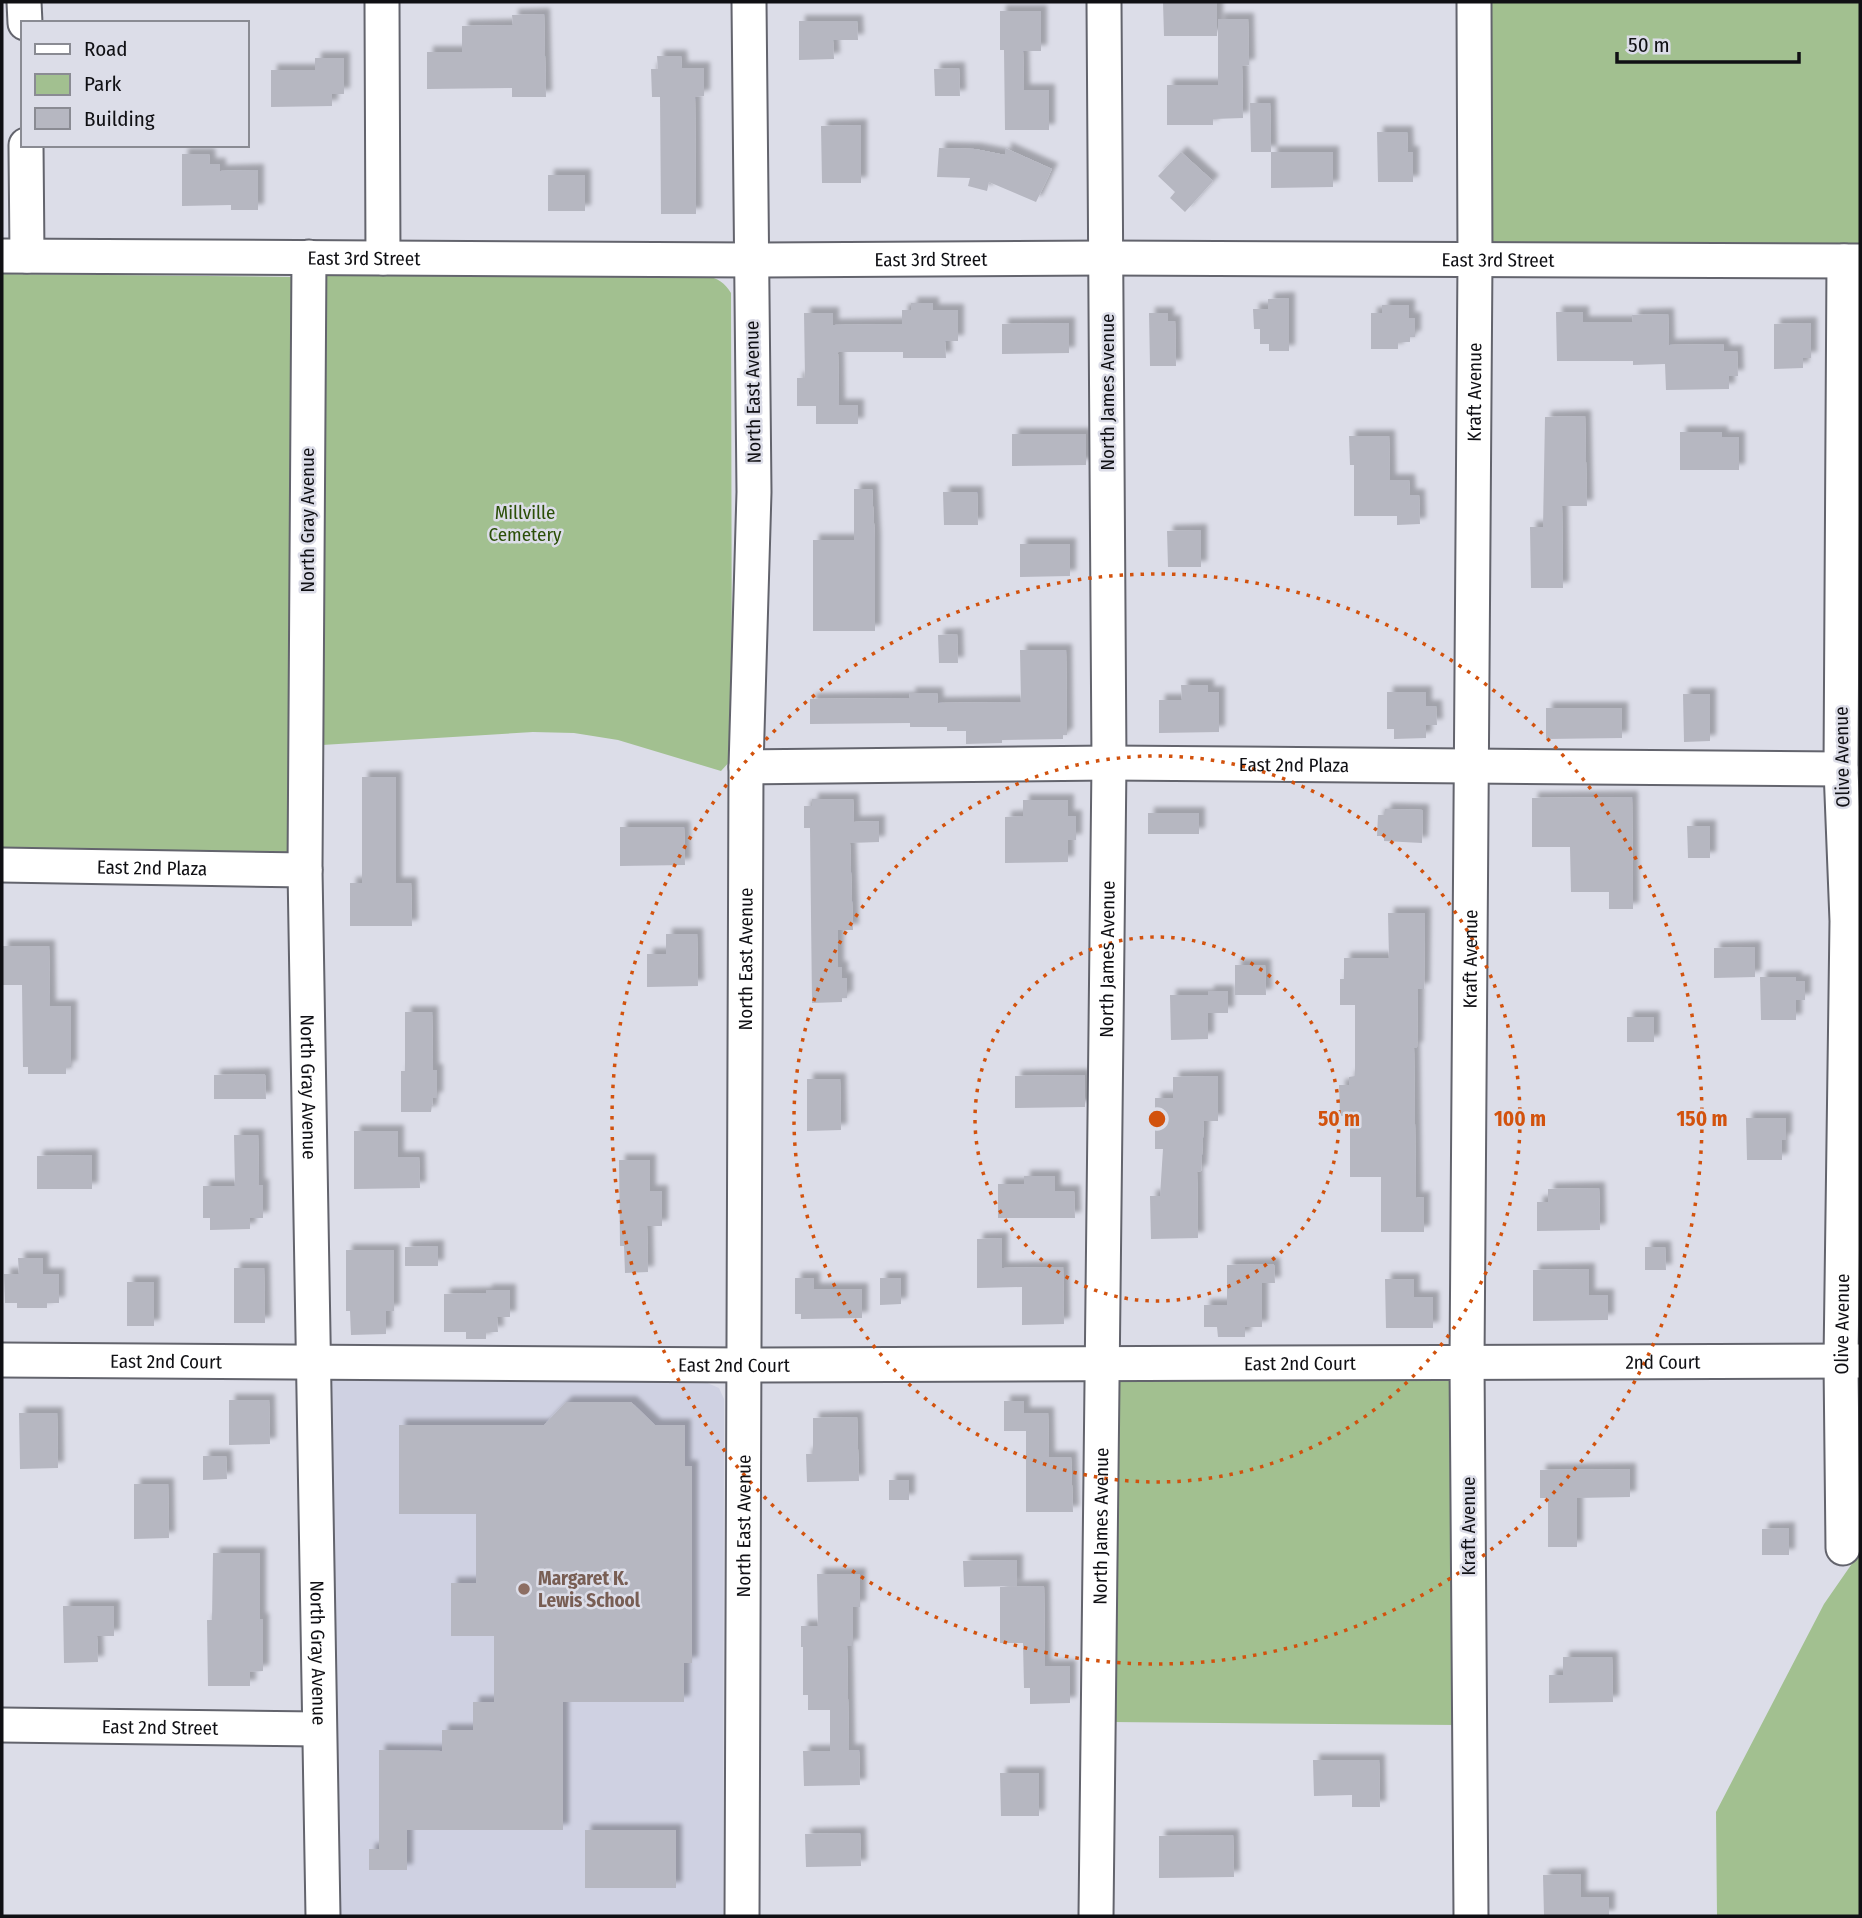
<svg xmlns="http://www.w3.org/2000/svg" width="1862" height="1918" viewBox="0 0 1862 1918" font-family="'Fira Sans Condensed',sans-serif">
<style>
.built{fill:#cfd1e2}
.green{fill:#a2c090}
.building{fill:#b6b7c1;filter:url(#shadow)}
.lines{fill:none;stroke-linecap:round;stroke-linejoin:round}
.minor-casing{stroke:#63646d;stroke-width:37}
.minor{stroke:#fff;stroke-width:33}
.ring{fill:none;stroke:#d2520d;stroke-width:3.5;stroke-dasharray:3.5 7}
.education-dot{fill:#8d6e63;stroke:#dcdde8;stroke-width:2.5}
.labels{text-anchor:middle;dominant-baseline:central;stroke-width:5;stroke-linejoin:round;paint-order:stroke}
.street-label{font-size:19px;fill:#101014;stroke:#dcdde8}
.park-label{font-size:19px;fill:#2b4f08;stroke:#dcdde8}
.education-label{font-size:19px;font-weight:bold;fill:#785e54;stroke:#dcdde8;text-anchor:start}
.centre{fill:#d2520d;stroke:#dcdde8;stroke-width:3.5}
.ring-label{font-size:21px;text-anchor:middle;font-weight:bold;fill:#d2520d;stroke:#dcdde8;stroke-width:5;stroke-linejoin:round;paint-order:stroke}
</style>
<defs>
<filter id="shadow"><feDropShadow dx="6" dy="-6" stdDeviation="2" flood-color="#0004"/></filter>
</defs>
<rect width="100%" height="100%" fill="#dcdde8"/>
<path class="built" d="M324,1376L705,1382L719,1388L724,1399L723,1916H334Z"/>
<path class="green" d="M1486,2H1860V247L1487,245Z
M2,274L293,277L290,853L285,856H2Z
M328,275L705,276C718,278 725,283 731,293L732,746L731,760L721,771L618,740L574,733L533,732L322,745L323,277Z
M1455,1377L1457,1725L1111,1722L1116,1378Z
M1860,1552V1916H1717L1716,1812L1824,1604Z"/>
<path class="building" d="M1163,2H1217V36H1164Z
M1000,11H1041V51H1023L1024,90H1049V130H1005L1004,50H1000Z
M544,14L546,97H512V88L427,89V52H462V26L513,25L512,15Z
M1218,19H1248L1249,65L1242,66L1243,118L1213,119V125H1167V85H1218Z
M799,21H857L858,40H833L834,59L799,60Z
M657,56H681L682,68H704V96L695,97L696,214H661L660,97H652L651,69H658Z
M315,58H344V94H332V106L271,107V70H315Z
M959,68L960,96H935L934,69Z
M1250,103H1270L1271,152H1251Z
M861,125V183H822L821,126Z
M1377,132H1407L1408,152H1413V182H1378Z
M939,148L975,149L1005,155V148L1052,169L1036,202L989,182L987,191L968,186L970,178L937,177Z
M1181,152L1213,181L1185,212L1170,198L1175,192L1158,176Z
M1271,152H1333V187L1271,188Z
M182,154H209L210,164H220V171L258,170V210H231V205L182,206Z
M548,175H585V211H548Z
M1289,298V351H1269V344H1260V329H1254L1253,309H1268V299Z
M911,303H933V310H958V341H945L946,358H903V352H838L839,405H858V424H816V406H797V378H805L804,313H833V325L902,324V310H911Z
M1382,305H1409V318H1415V337H1410V342H1398V349H1371V313H1382Z
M1556,312H1583V322H1633L1632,315L1668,314L1669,345L1723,344L1724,351H1737L1738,376H1729V389L1666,390L1665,364L1633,365V361H1557Z
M1149,313H1168V321H1175L1176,366H1150Z
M1069,323V353L1002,354V324Z
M1805,323H1811V358H1803V368L1774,369V324Z
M1585,416L1587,506H1562L1563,588H1531L1530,527H1543L1545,417Z
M1680,432H1722V437H1739V470H1680Z
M1012,434H1086V465L1012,466Z
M1349,436H1389L1390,480H1409L1410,495H1419L1420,524L1397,525V516H1354V465H1350Z
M854,489H872L875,540V631H813V540H854Z
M943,492H977L978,525H944Z
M1201,530V567H1168L1167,531Z
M1020,544H1070V576L1020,577Z
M957,634L958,663H939L938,635Z
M1020,650H1066L1067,735H1063V739L1002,740V743L966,744V731H947V727H910V723L810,724V699L910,698L909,693H937L938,703L1021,702Z
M1181,685H1208V692H1219V732L1159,733V700H1182Z
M1387,692H1426V706H1436L1437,725H1426V738L1394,739V729H1387Z
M1683,694H1710V741L1684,742Z
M1546,708H1622V738L1546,739Z
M362,777H396V883H411L412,926H350V883H362Z
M1632,797L1633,909H1609V892H1571L1570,847H1532V798Z
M812,799H853L854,822L879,821V842L850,843L853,930H838V967H842V978H847V998H842V1002L812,1003L810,828H804V806H812Z
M1023,800H1068V816H1076V840H1068V862L1005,863V817L1023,816Z
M1385,809L1423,810L1422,843L1384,841V836H1377L1378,815H1385Z
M1148,813H1199V834H1148Z
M1687,826H1710V858H1688Z
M620,827H684L685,865L620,866Z
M1388,913H1425L1424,989H1418L1417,1048H1414L1416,1198L1424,1197V1232H1381V1177H1350V1116H1340L1339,1085H1349V1077L1355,1076V1005H1340V979H1344V958H1389Z
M666,934H697L698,986L647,987V954H666Z
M2,946H49L50,1006H71V1067H66V1074H28V1067H23L22,985H2Z
M1755,947V977L1714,978V948Z
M1235,965H1265L1266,995H1235Z
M1760,977H1796V981H1805V1000H1796V1020H1761Z
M1208,991H1228V1013H1208V1039L1171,1040L1170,995H1208Z
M405,1012H432L433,1070H437V1098H433L431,1112H401V1071H405Z
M1654,1017V1042H1627V1017Z
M265,1074L266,1099H214V1075Z
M1085,1075V1107L1015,1108V1076Z
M1218,1076V1121H1204L1201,1172L1197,1171L1198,1238L1151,1239L1150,1196H1160L1163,1149H1155V1098H1173V1077Z
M807,1079H840L841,1130L807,1131Z
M1746,1118H1786V1140H1782V1160H1747Z
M354,1131H398V1157H419L420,1188L354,1189Z
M234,1135H258L259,1185H263V1218H250V1229L210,1230V1218H203V1186H235Z
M92,1155V1189H37V1156Z
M619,1160H650V1191H662V1226H647L648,1272L625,1273L624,1246H620Z
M1024,1176H1055V1191H1074L1075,1218H998V1184H1024Z
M1599,1188L1600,1230L1537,1231V1202H1548V1189Z
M1002,1238V1268L1063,1267L1064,1324L1022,1325V1287L977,1288V1239Z
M438,1246V1266H405V1247Z
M1645,1247H1665L1666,1270H1645Z
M346,1250H394V1311H386V1334L351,1335L350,1311H346Z
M18,1258H43V1274H59V1303H47V1308H17V1303H5L4,1274H19Z
M1274,1264L1275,1283H1262V1327H1245V1337H1218L1217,1327H1204V1305H1227V1265Z
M234,1268H264L265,1323H234Z
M1589,1269V1295H1608V1320L1533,1321V1270Z
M795,1278H814V1289H862V1318L801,1319V1314H795Z
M880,1278H901V1304L880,1305Z
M1385,1279H1414V1297H1433V1328H1386Z
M127,1282H154V1326H127Z
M486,1290H510V1317H497L498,1332H486V1339H466V1332H444V1294L486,1293Z
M229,1400H269L270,1444L229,1445Z
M1004,1401H1024V1413H1048L1049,1457H1071L1073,1512H1026V1431H1004Z
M566,1402H631L655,1425H685V1466H692V1663H684V1702H563V1830H407V1870H369V1849H379V1750L442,1751V1730H473V1702H494V1636H451V1583H476V1514H399V1425H544Z
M19,1413H57L58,1468L20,1469Z
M857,1417L859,1481L807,1482L806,1454H813V1418Z
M203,1456H226L227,1479L203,1480Z
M1630,1469V1497L1577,1498V1547H1548V1498H1540V1470Z
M889,1480H909V1500H889Z
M134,1484H168L169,1538L134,1539Z
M1789,1528V1555H1762V1529Z
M213,1553H260V1619H263V1671L250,1672V1686H208L207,1620H212Z
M1017,1560V1586L964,1587L963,1561Z
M817,1574H860V1607H853V1646H847L849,1750H859L860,1785L804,1786L803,1751H830V1710H808V1695H803V1647H801V1626H818Z
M1044,1586L1045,1666H1070V1703L1030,1704V1688H1024L1023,1643H1000V1587Z
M63,1606H114V1636H97L98,1662L64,1663Z
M1563,1657H1612L1613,1702L1549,1703V1675H1563Z
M1313,1760H1379L1380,1807H1352V1795L1314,1796Z
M1000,1773H1039V1816H1001Z
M585,1830H676V1888H585Z
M860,1833L861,1866L806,1867L805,1834Z
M1233,1835L1234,1877L1159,1878V1836Z
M1581,1874V1897H1609V1916H1544L1543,1875Z"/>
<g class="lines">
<defs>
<g id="minor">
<path d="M24,2L25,23"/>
<path d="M382,2L383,258"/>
<path d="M26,145L27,256"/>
<path id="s1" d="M2,256L752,260L1106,258L1860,261"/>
<path id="s2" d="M309,257L305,870L323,1916"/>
<path id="s3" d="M746,767L1109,763L1841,769"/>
<path id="s4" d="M2,865L305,870"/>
<path id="s5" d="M2,1360L743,1365L1860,1361"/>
<path id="s6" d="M1843,1548L1841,1361L1847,921L1841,769L1844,261"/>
<path id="s7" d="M2,1725L318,1729"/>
<path id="s8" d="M742,1916L746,767L754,492L749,2"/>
<path id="s9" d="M1096,1916L1109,763L1104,2"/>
<path id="s10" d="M1471,1916L1467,1363L1475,259L1474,2"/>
</g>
</defs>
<use href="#minor" class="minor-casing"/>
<use href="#minor" class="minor"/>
</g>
<g class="ring">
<circle cx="1157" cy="1119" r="182"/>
<circle cx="1157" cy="1119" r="363"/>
<circle cx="1157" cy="1119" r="545"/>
</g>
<circle class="education-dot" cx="524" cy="1589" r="7"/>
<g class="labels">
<g class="street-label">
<text stroke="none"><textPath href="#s1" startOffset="362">East 3rd Street</textPath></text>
<text stroke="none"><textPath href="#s1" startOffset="929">East 3rd Street</textPath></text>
<text stroke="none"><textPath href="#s1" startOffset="1496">East 3rd Street</textPath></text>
<text transform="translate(753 392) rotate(-91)">North East Avenue</text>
<text transform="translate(1107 392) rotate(-90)">North James Avenue</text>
<text stroke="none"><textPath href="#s10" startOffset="1524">Kraft Avenue</textPath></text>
<text transform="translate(307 520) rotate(-90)">North Gray Avenue</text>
<text transform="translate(1842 757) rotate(-91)">Olive Avenue</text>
<text stroke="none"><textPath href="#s3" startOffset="548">East 2nd Plaza</textPath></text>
<text stroke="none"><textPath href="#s4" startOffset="150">East 2nd Plaza</textPath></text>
<text stroke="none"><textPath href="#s8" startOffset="957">North East Avenue</textPath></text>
<text stroke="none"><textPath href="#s9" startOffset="957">North James Avenue</textPath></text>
<text stroke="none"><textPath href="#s10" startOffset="957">Kraft Avenue</textPath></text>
<text stroke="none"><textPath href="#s2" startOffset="830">North Gray Avenue</textPath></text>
<text stroke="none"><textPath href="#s6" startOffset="224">Olive Avenue</textPath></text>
<text stroke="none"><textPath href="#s5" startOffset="164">East 2nd Court</textPath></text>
<text stroke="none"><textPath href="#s5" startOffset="1661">2nd Court</textPath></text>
<text stroke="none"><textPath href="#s5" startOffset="1298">East 2nd Court</textPath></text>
<text stroke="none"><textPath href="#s5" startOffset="732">East 2nd Court</textPath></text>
<text stroke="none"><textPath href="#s8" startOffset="390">North East Avenue</textPath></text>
<text stroke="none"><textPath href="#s9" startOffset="390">North James Avenue</textPath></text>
<text transform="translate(1468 1526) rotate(-90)">Kraft Avenue</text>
<text stroke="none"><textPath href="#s2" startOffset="1396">North Gray Avenue</textPath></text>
<text stroke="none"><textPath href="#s7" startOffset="158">East 2nd Street</textPath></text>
</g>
<g class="park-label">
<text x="525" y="512">Millville<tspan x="525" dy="22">Cemetery</tspan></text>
</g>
<g class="education-label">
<text x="538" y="1578">Margaret K.<tspan x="538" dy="22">Lewis School</tspan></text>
</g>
</g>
<circle cx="1157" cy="1119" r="10" class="centre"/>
<g class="ring-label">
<text x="1339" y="1126">50 m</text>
<text x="1520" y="1126">100 m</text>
<text x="1702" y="1126">150 m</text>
</g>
<rect width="1862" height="1918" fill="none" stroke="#101014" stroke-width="7"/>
<rect x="21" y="21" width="228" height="126" fill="#dcdde8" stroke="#8a8b93" stroke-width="2"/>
<rect x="35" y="44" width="35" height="10" fill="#ffffff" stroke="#8a8b93" stroke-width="2"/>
<text x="84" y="56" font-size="21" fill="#101014">Road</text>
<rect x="35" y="74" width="35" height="21" fill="#a2c090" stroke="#8a8b93" stroke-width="2"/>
<text x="84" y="91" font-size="21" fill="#101014">Park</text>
<rect x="35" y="108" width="35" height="21" fill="#b6b7c1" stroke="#8a8b93" stroke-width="2"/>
<text x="84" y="126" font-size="21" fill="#101014">Building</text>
<path d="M1617 52v10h182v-10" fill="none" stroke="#101014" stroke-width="3.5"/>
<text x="1628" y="52" font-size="21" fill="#101014" stroke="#dcdde8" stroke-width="5" paint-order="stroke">50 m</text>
</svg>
